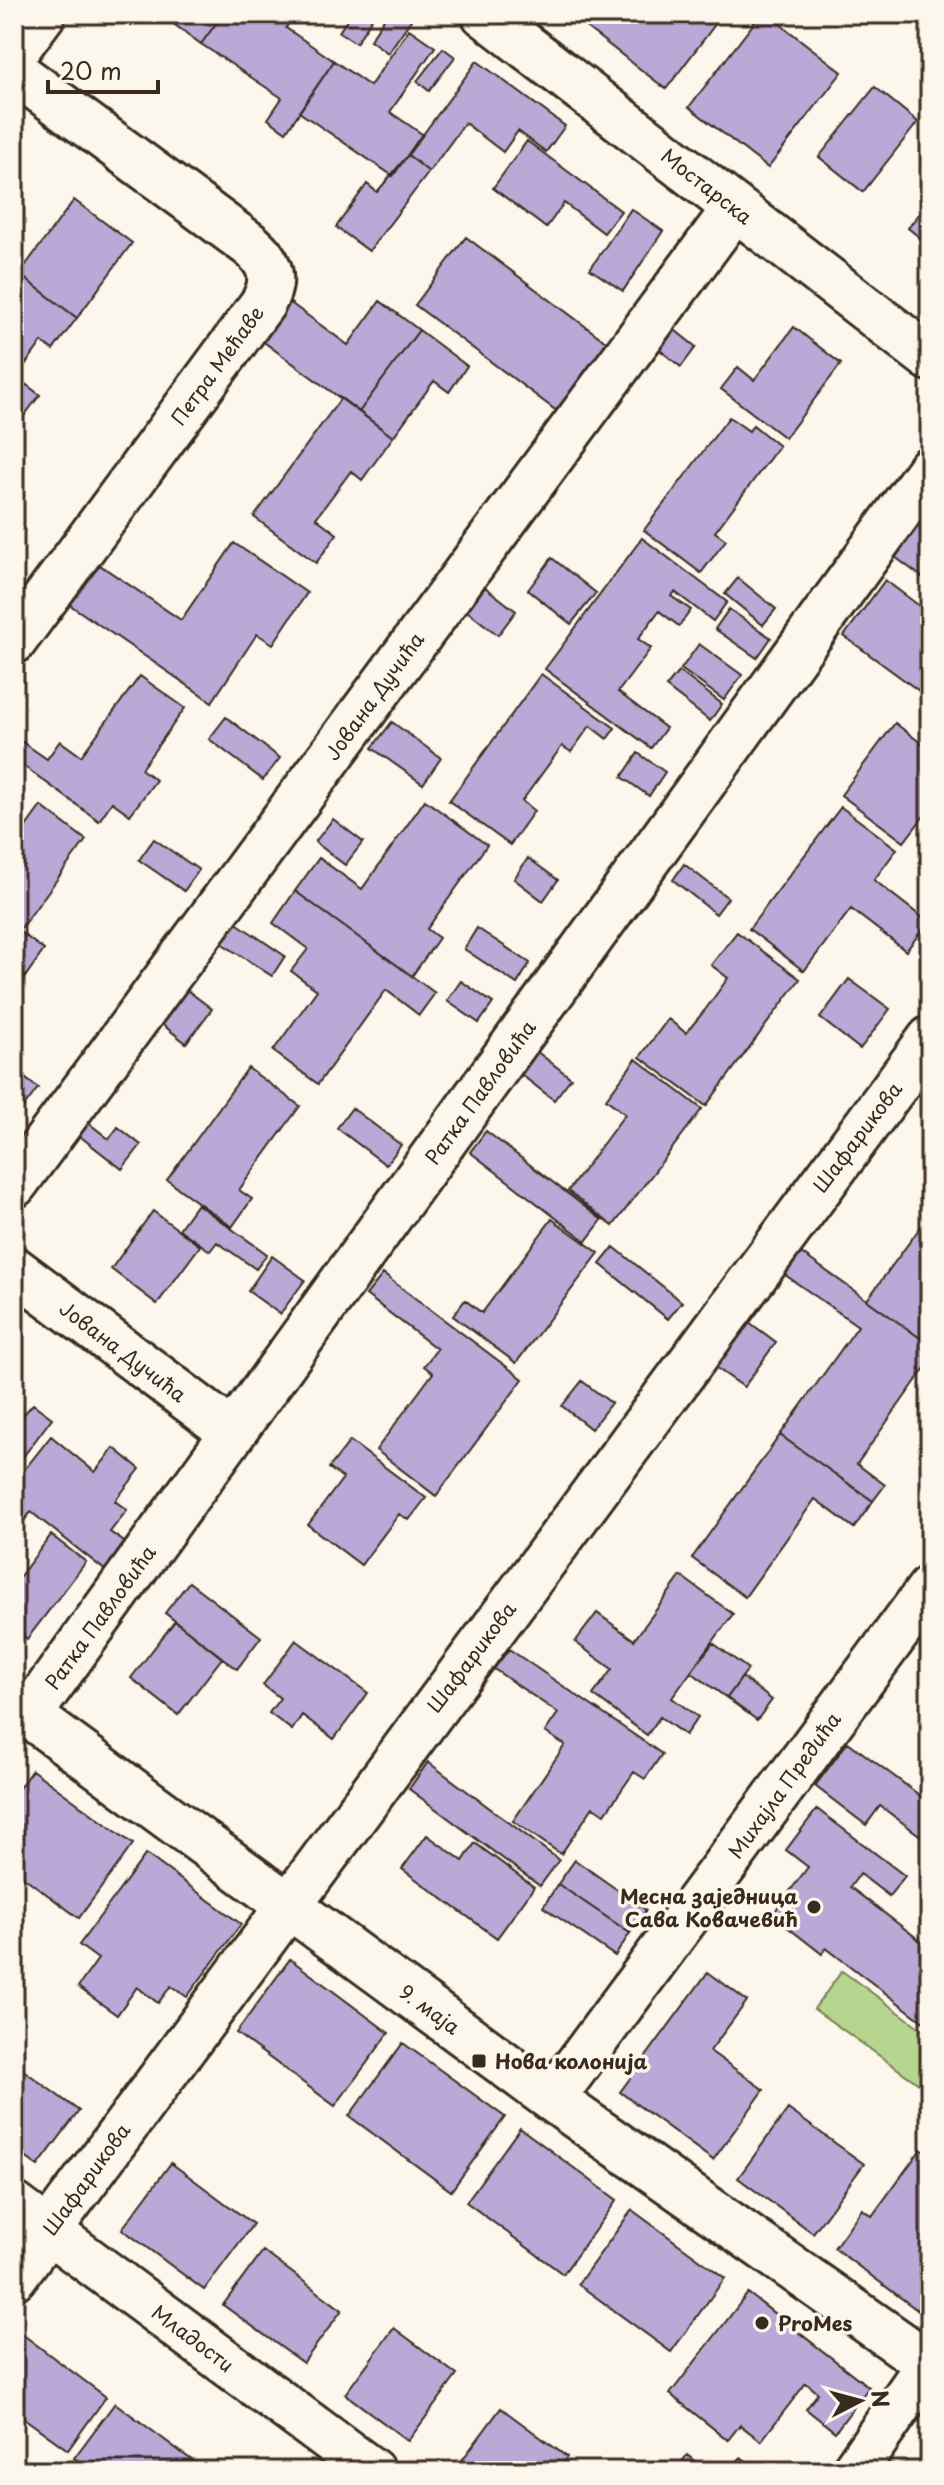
<svg xmlns="http://www.w3.org/2000/svg" width="944" height="2485" viewBox="0 0 944 2485" font-family="'Playpen Sans',sans-serif">
<style>
.green{fill:#b6d690;stroke:#788057;stroke-width:2}
.building{fill:#baa8d7;stroke:#3b2a1e;stroke-width:2}
.lines{fill:none;stroke-linecap:round;stroke-linejoin:round}
.minor-casing{stroke:#3b2a1e;stroke-width:50}
.minor{stroke:#fbf7ec;stroke-width:44}
.poi-dot{fill:#3b2a1e;stroke:#fbf7ec;stroke-width:3}
.labels{text-anchor:middle;dominant-baseline:central;stroke-width:7;stroke-linejoin:round;paint-order:stroke}
.street-label{font-size:20px;fill:#3b2a1e;stroke:#fbf7ec}
.poi-label{font-size:20px;font-weight:bold;fill:#3b2a1e;stroke:#fbf7ec;text-anchor:start}
</style>
<rect width="100%" height="100%" fill="#fbf7ec"/>
<filter id="ink" filterUnits="userSpaceOnUse"><feTurbulence type="fractalNoise" baseFrequency=".0125" numOctaves="2"/><feDisplacementMap in="SourceGraphic" scale="16" xChannelSelector="R" yChannelSelector="G"/><feConvolveMatrix kernelMatrix="1 2 1 2 8 2 1 2 1" color-interpolation-filters="sRGB"/></filter>
<g filter="url(#ink)">
<path class="green" d="M842,1971L930,2035V2092L814,2009Z"/>
<path class="building" d="M116,14H139L131,25Z
M160,14H223L201,44Z
M223,14H272L288,24L286,28L334,61L286,132L268,119L282,98L201,44Z
M351,14H375L356,43L339,32Z
M387,14H415L388,53L370,40Z
M575,14H723L666,89L573,17Z
M761,14H767L842,72L768,168L689,107Z
M409,29L435,47L390,112L422,134L393,176L299,112L334,61L370,86Z
M443,48L455,57L429,91L417,81Z
M477,61L565,126L546,152L518,131L503,152L465,123L429,172L408,155Z
M875,87L918,122L863,192L819,157Z
M527,141L621,211L604,233L564,203L546,228L493,188Z
M408,155L429,172L369,251L336,227L367,184L377,192Z
M74,200L132,243L77,318L19,274Z
M930,200V246L908,228Z
M631,209L663,231L623,291L590,269Z
M466,237L609,344L558,412L415,305Z
M19,274L77,318L53,350L42,342L16,377L40,395L14,429V282Z
M281,296L348,345L380,301L419,330L359,412L253,334Z
M666,323L696,347L681,367L650,342Z
M794,327L841,364L785,438L721,389L738,367L754,380Z
M419,330L467,366L449,392L434,381L393,437L359,412Z
M341,398L393,437L362,480L351,471L316,518L337,534L316,563L254,517Z
M729,417L749,431L753,425L779,446L715,532L726,540L701,573L644,530Z
M924,516L930,520V583L895,557Z
M642,538L727,602L713,621L675,592L671,596L691,610L679,626L659,611L638,639L651,648L618,692L666,728L651,748L545,669Z
M234,543L307,593L273,644L257,634L212,702L60,598L88,557L181,620Z
M552,558L596,593L571,624L528,590Z
M738,578L776,609L763,625L725,594Z
M885,580L930,614V699L844,636Z
M485,587L516,611L498,635L467,611Z
M729,609L771,638L757,658L715,629Z
M699,644L742,675L724,700L681,669Z
M679,671L722,704L710,721L666,687Z
M541,674L615,728L607,739L590,726L571,752L562,746L522,801L534,811L510,845L449,801Z
M140,676L185,708L141,769L156,780L130,815L112,802L99,821L14,759V750L21,741L47,759L60,741L81,756Z
M226,717L280,758L263,780L209,739Z
M392,722L441,758L423,784L372,748Z
M895,723L930,750V808L904,842L841,795Z
M638,753L665,772L649,796L622,777Z
M425,800L487,845L427,929L439,938L412,976L295,891L319,858L362,889Z
M41,806L86,840L19,931L44,950L25,977L14,969V843Z
M841,807L897,849L874,880L928,922L906,951L851,909L804,971L749,929Z
M333,819L363,842L345,865L315,842Z
M154,839L199,870L184,891L139,860Z
M528,858L558,880L543,901L514,879Z
M684,864L728,898L716,914L673,880Z
M295,891L435,993L419,1015L386,990L318,1084L273,1051L317,990L291,971L308,949L273,923Z
M232,920L285,956L272,976L218,941Z
M477,928L530,963L517,984L464,949Z
M737,932L800,979L706,1106L640,1057L668,1019L686,1033L705,1010L728,978L711,965Z
M849,979L890,1009L860,1049L820,1018Z
M461,981L493,1003L479,1023L447,1001Z
M183,987L212,1009L186,1043L158,1021Z
M536,1051L571,1078L554,1100L519,1073Z
M636,1059L702,1109L613,1226L568,1191L625,1114L606,1099Z
M248,1068L300,1106L239,1190L252,1199L232,1227L167,1180Z
M14,1070L38,1088L14,1120Z
M352,1108L401,1145L386,1165L337,1128Z
M86,1121L109,1139L118,1127L141,1145L122,1169L77,1134Z
M486,1131L602,1220L586,1241L470,1152Z
M197,1204L267,1254L256,1269L217,1242L210,1251L179,1229Z
M153,1211L200,1246L157,1304L111,1269Z
M930,1214V1345L867,1300Z
M552,1219L599,1253L516,1363L453,1316L465,1300L482,1313Z
M614,1247L682,1302L668,1319L600,1264Z
M797,1250L930,1345V1361L857,1464L885,1485L873,1501L780,1435L858,1326L781,1272Z
M272,1256L305,1280L280,1314L248,1291Z
M383,1274L523,1379L436,1496L376,1450L433,1373L424,1366L437,1349L366,1295Z
M738,1314L776,1342L744,1387L705,1360Z
M582,1381L611,1403L591,1429L562,1406Z
M33,1404L52,1418L14,1469V1425Z
M780,1435L873,1501L854,1528L815,1499L745,1597L692,1558Z
M51,1436L95,1472L114,1448L140,1469L115,1501L127,1510L110,1532L127,1544L106,1571L31,1512L14,1533V1483Z
M350,1441L426,1498L409,1520L399,1514L361,1565L308,1525L343,1478L329,1468Z
M51,1535L86,1562L27,1639L14,1628V1584Z
M681,1576L733,1614L672,1698L698,1717L685,1735L660,1717L647,1735L593,1695L612,1669L575,1642L597,1613L634,1640Z
M189,1582L261,1637L237,1669L165,1613Z
M175,1621L222,1658L178,1715L131,1678Z
M296,1640L368,1693L334,1739L302,1715L292,1730L269,1713L280,1698L263,1685Z
M713,1643L748,1669L727,1698L691,1672Z
M509,1649L662,1754L645,1779L634,1772L605,1814L593,1807L561,1854L513,1821L565,1745L545,1732L558,1713L494,1669Z
M742,1677L772,1700L757,1720L727,1698Z
M848,1742L930,1803V1843L880,1806L866,1825L815,1786Z
M428,1762L559,1860L540,1886L409,1789Z
M32,1770L133,1844L79,1918L14,1870V1795Z
M817,1809L905,1876L889,1896L860,1874L850,1887L930,1948V2027L826,1948L822,1954L772,1915L808,1867L786,1850Z
M427,1835L463,1861L475,1843L534,1887L497,1938L402,1869Z
M146,1854L241,1924L187,1997L171,1986L158,2003L137,1987L117,2015L78,1987L98,1959L79,1945Z
M575,1860L646,1910L630,1933L558,1884Z
M558,1884L630,1933L615,1956L543,1907Z
M290,1959L389,2033L335,2106L236,2033Z
M708,1972L747,2001L710,2051L764,2090L713,2160L620,2092Z
M403,2043L505,2117L451,2191L349,2116Z
M15,2064L79,2111L38,2166L14,2149Z
M788,2109L864,2164L813,2233L738,2178Z
M520,2128L617,2200L563,2274L466,2202Z
M921,2149L930,2156V2298L920,2312L834,2248L862,2209L872,2216Z
M171,2163L253,2224L204,2290L122,2229Z
M632,2210L725,2278L671,2352L578,2284Z
M263,2251L342,2310L303,2363L223,2305Z
M748,2293L869,2387L835,2432L806,2409L818,2393L806,2383L761,2441L740,2425L728,2440L670,2394Z
M14,2328L106,2397L68,2450L14,2411Z
M394,2328L457,2375L408,2441L345,2394Z
M115,2403L201,2467L198,2471H92L74,2458Z
M501,2408L567,2457L557,2471H454Z
M687,2455L707,2471H675Z
M741,2457L759,2471H730Z"/>
<g class="lines">
<defs>
<path id="minor" d="M484,14L930,358
M14,53L43,14
M14,71L249,244C270,261 277,278 263,303L14,641
M14,1185L735,208
M14,1269L233,1433
M14,1704L552,2099L929,2364
M29,1715L930,469
M552,2099L930,1588
M14,2205L372,2471
M14,2277L930,1039
M854,2471L930,2362"/>
</defs>
<use href="#minor" class="minor-casing"/>
<use href="#minor" class="minor"/>
</g>
</g>
<g class="poi-dot">
<circle cx="814" cy="1907" r="8"/>
<rect x="471" y="2053" width="16" height="16" rx="4"/>
<circle cx="762" cy="2323" r="8"/>
</g>
<g class="labels">
<g class="street-label">
<text transform="translate(707 186) rotate(38)">Мостарска</text>
<text transform="translate(217 365) rotate(-54)">Петра Мећаве</text>
<text transform="translate(374 696) rotate(-54)">Јована Дучића</text>
<text transform="translate(480 1092) rotate(-54)">Ратка Павловића</text>
<text transform="translate(857 1137) rotate(-53)">Шафарикова</text>
<text transform="translate(123 1351) rotate(37)">Јована Дучића</text>
<text transform="translate(100 1617) rotate(-54)">Ратка Павловића</text>
<text transform="translate(471 1657) rotate(-53)">Шафарикова</text>
<text transform="translate(784 1785) rotate(-54)">Михајла Предића</text>
<text transform="translate(430 2009) rotate(36)">9. маја</text>
<text transform="translate(86 2179) rotate(-54)">Шафарикова</text>
<text transform="translate(193 2338) rotate(37)">Младости</text>
</g>
<g class="poi-label">
<text x="798" y="1896" text-anchor="end">Месна заједница<tspan x="798" dy="23">Сава Ковачевић</tspan></text>
<text x="495" y="2061">Нова колонија</text>
<text x="778" y="2323">ProMes</text>
</g>
</g>
<rect width="944" height="2485" fill="none" stroke="#fbf7ec" stroke-width="48"/>
<rect x="24" y="24" width="896" height="2437" fill="none" stroke="#3b2a1e" stroke-width="3" filter="url(#ink)"/>
<g transform="translate(860 2401) rotate(84)" stroke="#fbf7ec" stroke-width="6" paint-order="stroke">
<path d="M0-6L14 30L0 20L-14 30Z" fill="#3b2a1e"/>
<text y="-12" font-size="22" font-weight="bold" text-anchor="middle" fill="#3b2a1e">N</text>
</g>
<path d="M48 80v12h110v-12" fill="none" stroke="#3b2a1e" stroke-width="4"/>
<text x="60" y="80" font-size="24" fill="#3b2a1e" stroke="#fbf7ec" stroke-width="6" paint-order="stroke">20 m</text>
</svg>
